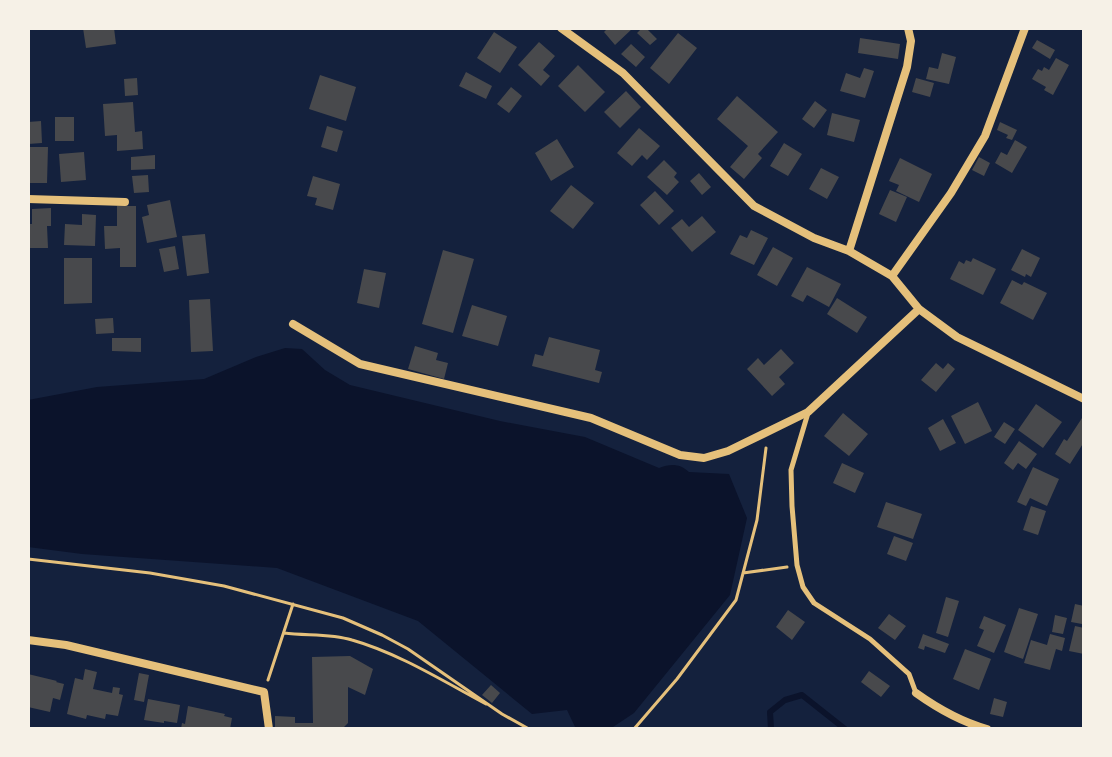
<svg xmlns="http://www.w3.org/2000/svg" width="1112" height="757" viewBox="0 0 1112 757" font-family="'Work Sans',sans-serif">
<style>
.water{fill:#0b132b}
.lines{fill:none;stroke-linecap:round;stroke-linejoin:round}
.stream{stroke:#0b132b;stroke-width:6}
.building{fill:#48494c}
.path{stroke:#e5c07b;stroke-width:3}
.service{stroke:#e5c07b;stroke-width:5}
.minor{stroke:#e5c07b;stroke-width:8}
</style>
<rect width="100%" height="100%" fill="#14213d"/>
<path class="water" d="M285,348L302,349L325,370L350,385L500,421L585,437L659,468C670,464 679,463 689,472L729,474L747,518L730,595L634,713L610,729H576L567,710L532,714L418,621L277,568L82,554L28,547V400L97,387L204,379L256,357Z"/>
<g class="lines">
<path class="stream" d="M771,729L770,712L785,700L802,695L845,729"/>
</g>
<path class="building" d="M83,28H114L116,44L86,48Z
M608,28H633L615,45L604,32Z
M642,28H646L657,39L650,45L637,33Z
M494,32L517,47L500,73L477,58Z
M678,33L697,48L669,84L650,68Z
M860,38L900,44L898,59L858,53Z
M1037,40L1055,50L1050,59L1032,48Z
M539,42L555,56L543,70L550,76L541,86L518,65Z
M631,44L645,57L636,67L621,54Z
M942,53L956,57L949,84L926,79L929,67L938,69Z
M1056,58L1069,65L1053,95L1044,90L1046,87L1032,79L1038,69L1042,71L1044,67L1049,70Z
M578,65L605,92L585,112L558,86Z
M864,68L874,71L865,98L840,91L846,73L860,78Z
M466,72L492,86L486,99L459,86Z
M320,75L356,87L346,121L309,109Z
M137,78L138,95L125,96L124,79Z
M916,78L934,83L930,97L912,92Z
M511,87L522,96L509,113L497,104Z
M626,91L641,107L620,128L604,112Z
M737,96L778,132L758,154L762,158L744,179L730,167L748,146L717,119Z
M815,101L827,110L814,128L802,119Z
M133,102L135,132L142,131L143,149L117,151V135L105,136L103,104Z
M832,113L860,120L854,142L827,135Z
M55,117H74V141H55Z
M41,121L42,143L28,144V122Z
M1000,122L1017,130L1012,140L1006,138L1008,135L997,130Z
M327,126L343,131L337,152L321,147Z
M639,128L660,146L647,160L642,155L632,166L617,153Z
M557,139L574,167L551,181L535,153Z
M1015,140L1027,147L1012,173L995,163L1001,152L1007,155Z
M784,143L802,154L788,176L770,166Z
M28,147H48L47,183H28Z
M84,152L86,180L61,182L59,154Z
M155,155V169L131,170V157Z
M979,157L990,163L984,176L972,170Z
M900,158L932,174L919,202L896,191L899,185L889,181Z
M664,160L677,173L674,177L679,182L667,195L647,177Z
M821,168L839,177L827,199L809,189Z
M699,173L711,187L702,195L690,181Z
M148,175L149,192L134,193L132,176Z
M313,176L340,184L333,210L315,205L317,198L307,196Z
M571,185L594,203L573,229L550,211Z
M890,190L907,197L896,222L879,214Z
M655,191L674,211L659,225L640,205Z
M170,200L177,237L147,243L142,217L149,215L147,205Z
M117,206H136V267H120V248L105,249L104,226H117Z
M51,208V226H47L48,248H28V224H32V209Z
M82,214L96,215L95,246L64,245L65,224L82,225Z
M702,216L716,232L692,252L671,228L682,219L689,227Z
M751,230L768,238L754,265L730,254L740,235L747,238Z
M205,234L209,273L187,276L182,236Z
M175,246L179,269L164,272L159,249Z
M773,247L793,258L777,286L757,275Z
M1022,249L1040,258L1031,277L1026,274L1025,277L1011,270Z
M443,250L474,259L453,333L422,324Z
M64,258H92V303L64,304Z
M973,258L996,269L983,295L950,279L959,261L964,264L966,260L971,262Z
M807,267L841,284L829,307L807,295L803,302L791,296Z
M364,269L386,273L379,308L357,303Z
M1012,280L1022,285L1024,282L1047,293L1033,320L1000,303Z
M837,298L867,317L857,333L827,314Z
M210,299L213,351L191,352L189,300Z
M472,305L507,316L498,346L462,336Z
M113,318L114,333L96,334L95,319Z
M549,337L600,350L595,370L602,372L599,383L532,366L535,354L543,356Z
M112,338H141V352L112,351Z
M415,346L438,353L436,360L448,363L444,379L408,369Z
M781,349L794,363L779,377L785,384L772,396L747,369L758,358L764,365Z
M936,363L943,369L948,363L955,369L936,392L921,380Z
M978,402L992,431L965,444L951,416Z
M1036,404L1062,422L1043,448L1018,430Z
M843,413L868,434L849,456L824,436Z
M1082,418L1084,419V442L1070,464L1055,454L1064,439L1067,441Z
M943,419L956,443L940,451L928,428Z
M1004,422L1015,429L1005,444L994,437Z
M1019,441L1037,454L1026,469L1018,463L1013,470L1004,463Z
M842,463L864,473L855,493L833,483Z
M1033,467L1059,479L1047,506L1030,498L1026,506L1017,502Z
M886,502L922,514L913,539L877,527Z
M1031,506L1046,511L1038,535L1023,530Z
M894,536L913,543L906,561L887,554Z
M946,597L959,601L948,637L936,633Z
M1075,604L1084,606L1082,624L1071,622Z
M1019,608L1038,614L1023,659L1004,652Z
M788,610L805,622L792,640L776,627Z
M889,614L906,626L895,640L878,628Z
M1055,615L1067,618L1063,634L1052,632Z
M984,616L1006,625L994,653L977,646L984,630L979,628Z
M1075,626L1084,628V654L1069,651Z
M923,634L949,644L945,653L925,646L924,650L918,648Z
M1050,634L1065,638L1062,651L1056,649L1050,670L1024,663L1031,640L1047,645Z
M965,649L991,659L979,690L953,679Z
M350,656L373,669L365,695L348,687V723L342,729H275V716L295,717V723H313L312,657Z
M85,669L97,672L93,689L112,693L113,687L120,688L119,694L123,695L118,716L106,714L105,719L87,715L86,719L67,714L75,678L83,680Z
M869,671L890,686L881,697L861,682Z
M139,673L149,675L144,702L134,700Z
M28,674L57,681L56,682L64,684L60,700L53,698L50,712L28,707Z
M491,685L500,693L492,703L482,695Z
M994,698L1007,702L1003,717L990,714Z
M148,699L180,705L177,723L164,721V723L144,720Z
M188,706L225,714L224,716L232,718L230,729H181L182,723L185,724Z"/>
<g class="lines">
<path class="path" d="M28,559L150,573L224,586L343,618L382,635L408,649L502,714L529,729
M743,573L787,567
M284,633C306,636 330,633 352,640C398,653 443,681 486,704
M268,680L293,604
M634,729L677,679L736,600L757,520L766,448"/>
<path class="service" d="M808,413L791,470L792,506L797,565L803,587L814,603L870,639L909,674L916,693"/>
<path class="minor" d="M561,28L623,73L754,206L814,238L849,251L892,276L919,309L957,337L1084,399
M28,199L125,202
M849,251L907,67L911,41L908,28
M892,276L951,193L985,136L1025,28
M293,324L360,364L591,418L680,455L704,458L728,451L808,412L919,309
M28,640L66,645L264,692L269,729
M916,693C937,708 962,722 987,729"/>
</g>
<rect width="1112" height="757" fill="none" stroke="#f6f1e7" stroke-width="60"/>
</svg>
